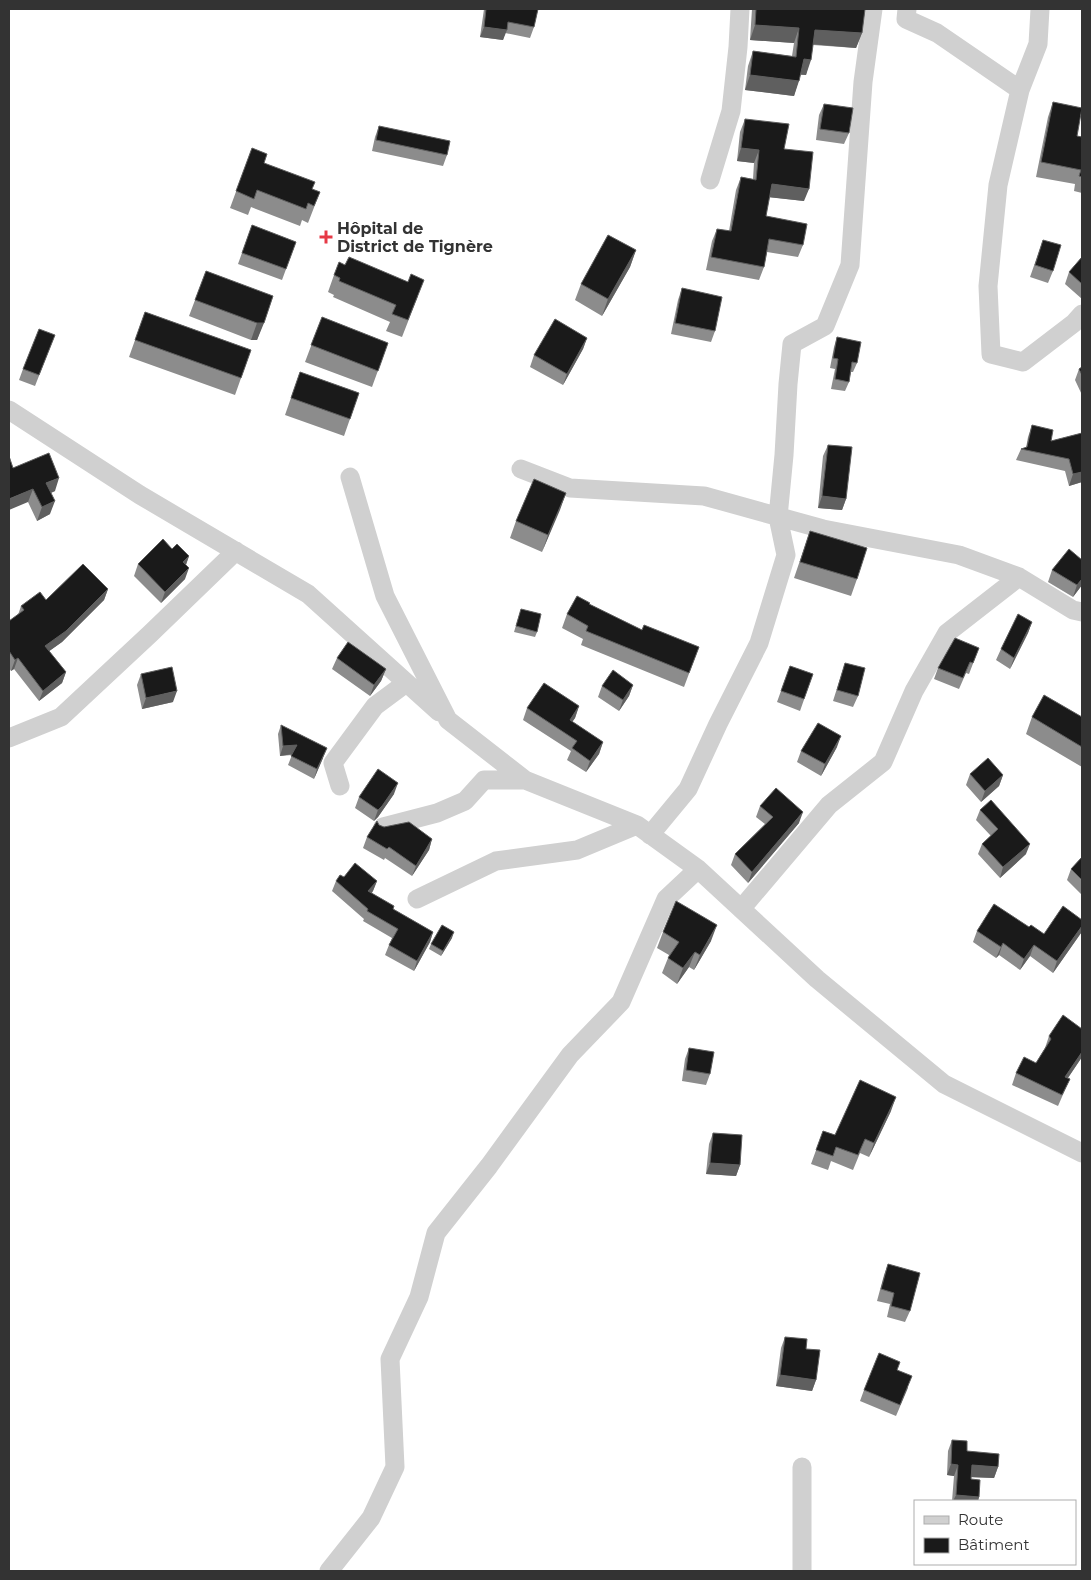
<svg xmlns="http://www.w3.org/2000/svg" width="1091" height="1580" viewBox="0 0 1091 1580" font-family="Montserrat,sans-serif">
<style>
.lines{fill:none;stroke-linecap:round;stroke-linejoin:round}
.minor{stroke:#d0d0d0;stroke-width:19}
.wall{fill:#8c8c8c}
.shaded-wall{fill:#5f5f5f}
.building{fill:#1a1a1a;stroke:#5f5f5f}
.poi-dot{fill:#e63946;stroke:#fff;stroke-width:2}
.labels{text-anchor:middle;dominant-baseline:central;stroke-width:5;stroke-linejoin:round;paint-order:stroke}
.poi-label{font-size:16px;font-weight:bold;fill:#333;stroke:#fff;text-anchor:start}
</style>
<rect width="100%" height="100%" fill="#fff"/>
<g class="lines">
<path class="minor" d="M907,9L906,19L937,33L1020,90
M1040,9L1038,44L1020,90L998,185L988,286L991,354L1023,362L1074,323L1082,314
M710,180L731,111L738,47L740,9
M9,410L140,495L308,594L439,712
M521,469L570,488L704,496L823,529L959,555L1019,577L1073,610L1082,612
M350,477L385,596L448,720L525,780L637,825L698,869L817,979L944,1084L1082,1153
M9,738L61,717L150,634L236,551
M340,786L333,763L375,706L406,683
M383,827L437,813L465,801L484,780H525
M650,835L688,789L718,724L759,643L786,555L778,517L784,455L788,384L792,344L825,326L850,265L863,82L873,9
M417,899L496,861L577,850L637,825
M741,909L829,805L883,762L914,691L947,633L1019,577
M329,1571L371,1518L395,1467L390,1359L419,1297L436,1233L489,1166L570,1055L621,1002L666,899L698,869
M802,1571V1467"/>
</g>
<path class="wall" d="M484,9H538L534,27L530,38L505,33L503,40L480,37Z
M752,9H865L862,33L856,48L813,45L806,75H800L794,96L745,90L748,66L753,51L792,56L794,43L750,40Z
M1053,102L1077,136L1082,137V193L1074,191L1075,184L1036,177L1048,117Z
M824,104L849,133L844,144L816,140L819,115Z
M745,119L784,149L804,201L769,197L766,216L803,245L798,257L767,252L764,267L759,280L706,270L712,241L717,229L729,231L736,190L741,177L753,179L754,163L737,161L740,132Z
M379,126L447,155L443,166L372,151L375,137Z
M252,148L264,163L312,189L320,192L308,223L302,220L300,226L251,207L248,215L230,208Z
M252,225L296,242L282,280L238,264Z
M1043,240L1053,271L1048,283L1030,277Z
M636,250L630,267L602,316L575,300L581,284Z
M1082,257V299L1065,284L1069,272Z
M206,271L273,296L257,340H251L189,316Z
M334,275L418,296L402,337L386,331L390,322L333,297L334,295L328,292Z
M682,288L715,331L711,342L671,334L678,300Z
M145,312L251,350L235,395L129,357Z
M322,317L388,343L372,387L305,362Z
M55,335L35,386L19,380L23,369Z
M837,337L857,363L853,372H851L849,382L845,391L831,389L835,369L830,368L834,347Z
M587,338L583,349L563,385L530,367L534,355Z
M1082,367V395L1075,380L1079,369Z
M300,372L359,393L344,436L285,415Z
M1032,425L1051,441L1082,433V482L1069,486L1065,471L1016,460L1021,449L1026,448L1028,437Z
M828,445L846,499L842,510L818,508L823,456Z
M13,468L55,491L51,493L50,514L37,521L28,502Z
M566,493L542,552L510,538L516,521Z
M810,531L857,579L851,596L794,578Z
M172,549L189,556L186,565L185,579L161,603L134,576L138,564Z
M1052,570L1082,585L1073,597L1048,582Z
M108,589L104,600L62,642L49,651L66,672L62,683L39,701L14,669L11,671L9,668V621L18,615L21,606L46,600Z
M589,604L642,630L699,647L684,687L581,645L583,639L562,628L567,614Z
M521,609L537,632L535,637L514,632Z
M1032,622L1028,633L1010,669L996,660L1001,649Z
M979,648L969,674L966,673L959,689L934,679L938,668Z
M337,658L386,669L381,681L370,696L332,669Z
M845,663L858,696L853,707L833,701Z
M790,666L813,674L800,711L777,702Z
M141,674L173,702L142,709L137,685Z
M633,685L629,696L619,711L598,697L602,686Z
M579,706L575,718L572,722L603,742L599,754L586,772L567,760L571,751L523,720L527,708Z
M1032,717H1082V767L1026,734Z
M281,725L323,758L314,779L288,765L292,755L280,756L278,734Z
M837,747L821,776L797,762L801,751Z
M970,774L1003,775L999,786L981,802L966,785Z
M394,794L378,817L374,821L355,808L359,797Z
M760,806L799,823L748,883L731,865L735,854L765,824L756,817Z
M980,810L1026,854L1000,878L978,854L982,844L991,836L976,820Z
M379,825L384,827L432,839L429,850L412,876L385,858L384,860L363,848L367,837Z
M1082,857V895L1067,880L1071,869Z
M344,877L377,881L372,893L393,909L433,932L430,942L414,971L385,955L389,945L392,938L363,921L364,919L332,891L336,881Z
M1082,920V929L1081,933L1053,973L1030,956L1020,970L999,955L996,958L973,942L977,931L1029,927L1044,934Z
M663,932L711,941L694,970L689,967L677,984L662,973L668,958L669,955L657,948Z
M452,938L441,956L429,949L431,944Z
M1049,1036L1082,1057L1068,1078L1070,1079L1065,1090L1058,1106L1012,1085L1016,1073L1036,1063L1045,1048Z
M689,1048L710,1074L706,1085L682,1081L685,1059Z
M891,1111L869,1157L860,1153L853,1170L831,1161L828,1170L811,1164L823,1131L835,1135Z
M713,1133L740,1165L736,1176L706,1174L709,1144Z
M888,1264L910,1311L905,1322L887,1317L890,1304L877,1301L884,1275Z
M785,1337L806,1349L816,1380L812,1391L776,1386L781,1348Z
M897,1370L908,1388L896,1416L860,1401L864,1390Z
M952,1440L967,1451L998,1467L994,1478L971,1477V1479L979,1497L978,1501H952L954,1476L947,1475L948,1451Z"/>
<path class="shaded-wall" d="M755,25L799,28L794,43L750,40Z
M484,27L507,30L503,40L480,37Z
M815,30L862,33L856,48L810,44Z
M804,59L811,60L806,75L798,74Z
M750,75L799,81L794,96L745,90Z
M741,148L759,150L754,163L737,161Z
M772,184L809,189L804,201L767,197Z
M636,250L630,267L602,316L608,299Z
M257,323H264L257,340H251Z
M587,338L583,349L563,385L567,374Z
M1082,472V482L1069,486L1073,474Z
M59,478L55,491L41,497L46,483Z
M33,489L28,502L9,510V499Z
M566,493L560,510L542,552L548,535Z
M822,496L846,499L842,510L818,508Z
M55,501L50,514L37,521L42,507Z
M189,556L185,567L183,562Z
M189,568L185,579L161,603L165,592Z
M1082,579V585L1073,597L1077,585Z
M108,589L104,600L62,642L41,657L45,646Z
M1032,622L1028,633L1010,669L1014,658Z
M18,658L14,669L11,671L15,660Z
M386,669L381,681L370,696L374,685Z
M66,672L62,683L39,701L43,691Z
M633,685L629,696L619,711L623,700Z
M177,691L173,702L142,709L146,698Z
M579,706L575,718L566,731L570,720Z
M841,736L837,747L821,776L825,764Z
M603,742L599,754L586,772L590,761Z
M297,745L293,754L280,756L283,746Z
M327,748L323,758L314,779L317,769Z
M1003,775L999,786L981,802L985,791Z
M398,783L394,794L378,817L374,821L378,810Z
M803,812L799,823L748,883L752,872Z
M432,839L429,850L412,876L416,866Z
M1030,844L1026,854L1000,878L1003,867Z
M377,881L373,891L365,901L368,891Z
M717,925L711,941L694,970L700,955Z
M1082,926V929L1081,933L1053,973L1057,961Z
M433,932L430,942L414,971L417,961Z
M454,932L452,938L441,956L443,951Z
M1003,943L999,955L996,958L1001,947Z
M1034,945L1030,956L1020,970L1024,959Z
M695,952L689,967L677,984L683,968Z
M1082,1052V1057L1061,1088L1065,1077Z
M896,1097L891,1111L869,1157L874,1143Z
M710,1163L740,1165L736,1176L706,1174Z
M780,1375L816,1380L812,1391L776,1386Z
M951,1464L958,1465L954,1476L947,1475Z
M972,1465L998,1467L994,1478L968,1477Z
M956,1495L979,1497L978,1501H953Z"/>
<path class="building" d="M486,9H538L534,27L508,22L507,30L484,27Z
M756,9H865L862,33L815,30L811,60L804,59L799,81L750,75L753,51L796,57L799,28L755,25Z
M1053,102L1082,108L1077,136L1082,137V177L1079,176L1081,170L1041,162Z
M824,104L853,108L849,133L820,129Z
M745,119L789,124L784,149L813,152L809,189L772,184L766,216L807,224L803,245L769,239L764,267L711,257L717,229L731,231L741,177L756,180L759,150L741,148Z
M379,126L450,141L447,155L376,140Z
M252,148L267,154L264,163L315,182L312,189L320,192L314,206L308,203L306,209L257,190L254,199L236,191Z
M252,225L296,242L286,269L242,253Z
M608,235L636,250L608,299L581,284Z
M1043,240L1061,245L1053,271L1035,265Z
M349,257L408,282L411,274L424,280L408,320L392,314L396,305L339,281L340,278L334,275L339,262L345,265Z
M1082,257V284L1069,272Z
M206,271L273,296L264,323H257L195,300Z
M682,288L722,297L715,331L675,323Z
M145,312L251,350L241,378L135,340Z
M322,317L388,343L378,371L311,345Z
M555,319L587,338L567,374L534,355Z
M39,329L55,335L39,375L23,369Z
M837,337L861,342L857,363L852,362L849,382L835,379L838,359L833,358Z
M1082,367V375L1079,369Z
M300,372L359,393L350,419L291,398Z
M1032,425L1053,430L1051,441L1082,433V472L1073,474L1069,459L1021,449L1027,447Z
M828,445L852,447L846,499L822,496Z
M49,453L59,478L46,483L55,501L42,507L33,489L9,499V456L13,468Z
M534,479L566,493L548,535L516,521Z
M810,531L867,548L857,579L800,562Z
M163,539L172,549L177,544L189,556L183,562L189,568L165,592L138,564Z
M1069,549L1082,560V579L1077,585L1052,570Z
M83,564L108,589L66,631L45,646L66,672L43,691L18,658L15,660L9,651V621L24,610L21,606L40,592L46,600Z
M577,596L590,603L589,604L642,630L644,625L699,647L689,673L586,631L588,626L567,614Z
M521,609L541,614L537,632L516,626Z
M1018,614L1032,622L1014,658L1001,649Z
M955,638L979,648L973,663L970,662L963,678L938,668Z
M348,642L386,669L374,685L337,658Z
M845,663L865,668L858,696L837,690Z
M790,666L813,674L804,699L781,691Z
M172,667L177,691L146,698L141,674Z
M613,670L633,685L623,700L602,686Z
M544,683L579,706L570,720L603,742L590,761L572,748L577,741L527,708Z
M1044,695L1082,717V747L1032,717Z
M818,723L841,736L825,764L801,751Z
M281,725L327,748L317,769L291,756L297,745L283,746Z
M988,758L1003,775L985,791L970,774Z
M378,769L398,783L382,806L378,810L359,797Z
M776,788L803,812L752,872L735,854L773,817L760,806Z
M991,800L1030,844L1003,867L982,844L998,829L980,810Z
M377,821L379,825L384,827L409,822L432,839L416,866L389,847L387,849L367,837Z
M1082,857V880L1071,869Z
M355,863L377,881L368,891L394,906L393,909L433,932L417,961L389,945L398,929L367,911L368,909L336,881L340,875L344,877Z
M676,901L717,925L700,955L695,952L683,968L668,958L679,942L663,932Z
M994,904L1029,927L1031,925L1044,934L1063,906L1082,920V926L1057,961L1034,945L1024,959L1003,943L1001,947L977,931Z
M442,925L454,932L443,951L431,944Z
M1063,1015L1082,1029V1052L1065,1077L1070,1079L1062,1095L1016,1073L1024,1057L1036,1063L1051,1039L1049,1036Z
M689,1048L714,1052L710,1074L686,1070Z
M860,1080L896,1097L874,1143L865,1139L858,1155L836,1147L833,1156L816,1150L823,1131L835,1135Z
M713,1133L742,1135L740,1165L710,1163Z
M888,1264L920,1273L910,1311L891,1306L894,1293L881,1289Z
M785,1337L807,1339L806,1349L820,1350L816,1380L780,1375Z
M879,1353L900,1362L897,1370L912,1376L900,1405L864,1390Z
M952,1440L967,1441V1451L999,1454L998,1467L972,1465L971,1479L980,1480L979,1497L956,1495L958,1465L951,1464Z"/>
<path class="poi-dot" d="M323.5 229.5h5v5h5v5h-5v5h-5v-5h-5v-5h5z"/>
<g class="labels">
<g class="poi-label">
<text x="337" y="228">Hôpital de<tspan x="337" dy="18">District de Tignère</tspan></text>
</g>
</g>
<rect width="1091" height="1580" fill="none" stroke="#333333" stroke-width="20"/>
<rect x="914" y="1500" width="162" height="65" fill="#ffffff" stroke="#adadad"/>
<rect x="924" y="1516" width="25" height="8" fill="#d0d0d0" stroke="#adadad"/>
<text x="958" y="1525" font-size="15" fill="#333333">Route</text>
<rect x="924" y="1538" width="25" height="15" fill="#1a1a1a" stroke="#adadad"/>
<text x="958" y="1550" font-size="15" fill="#333333">Bâtiment</text>
</svg>
